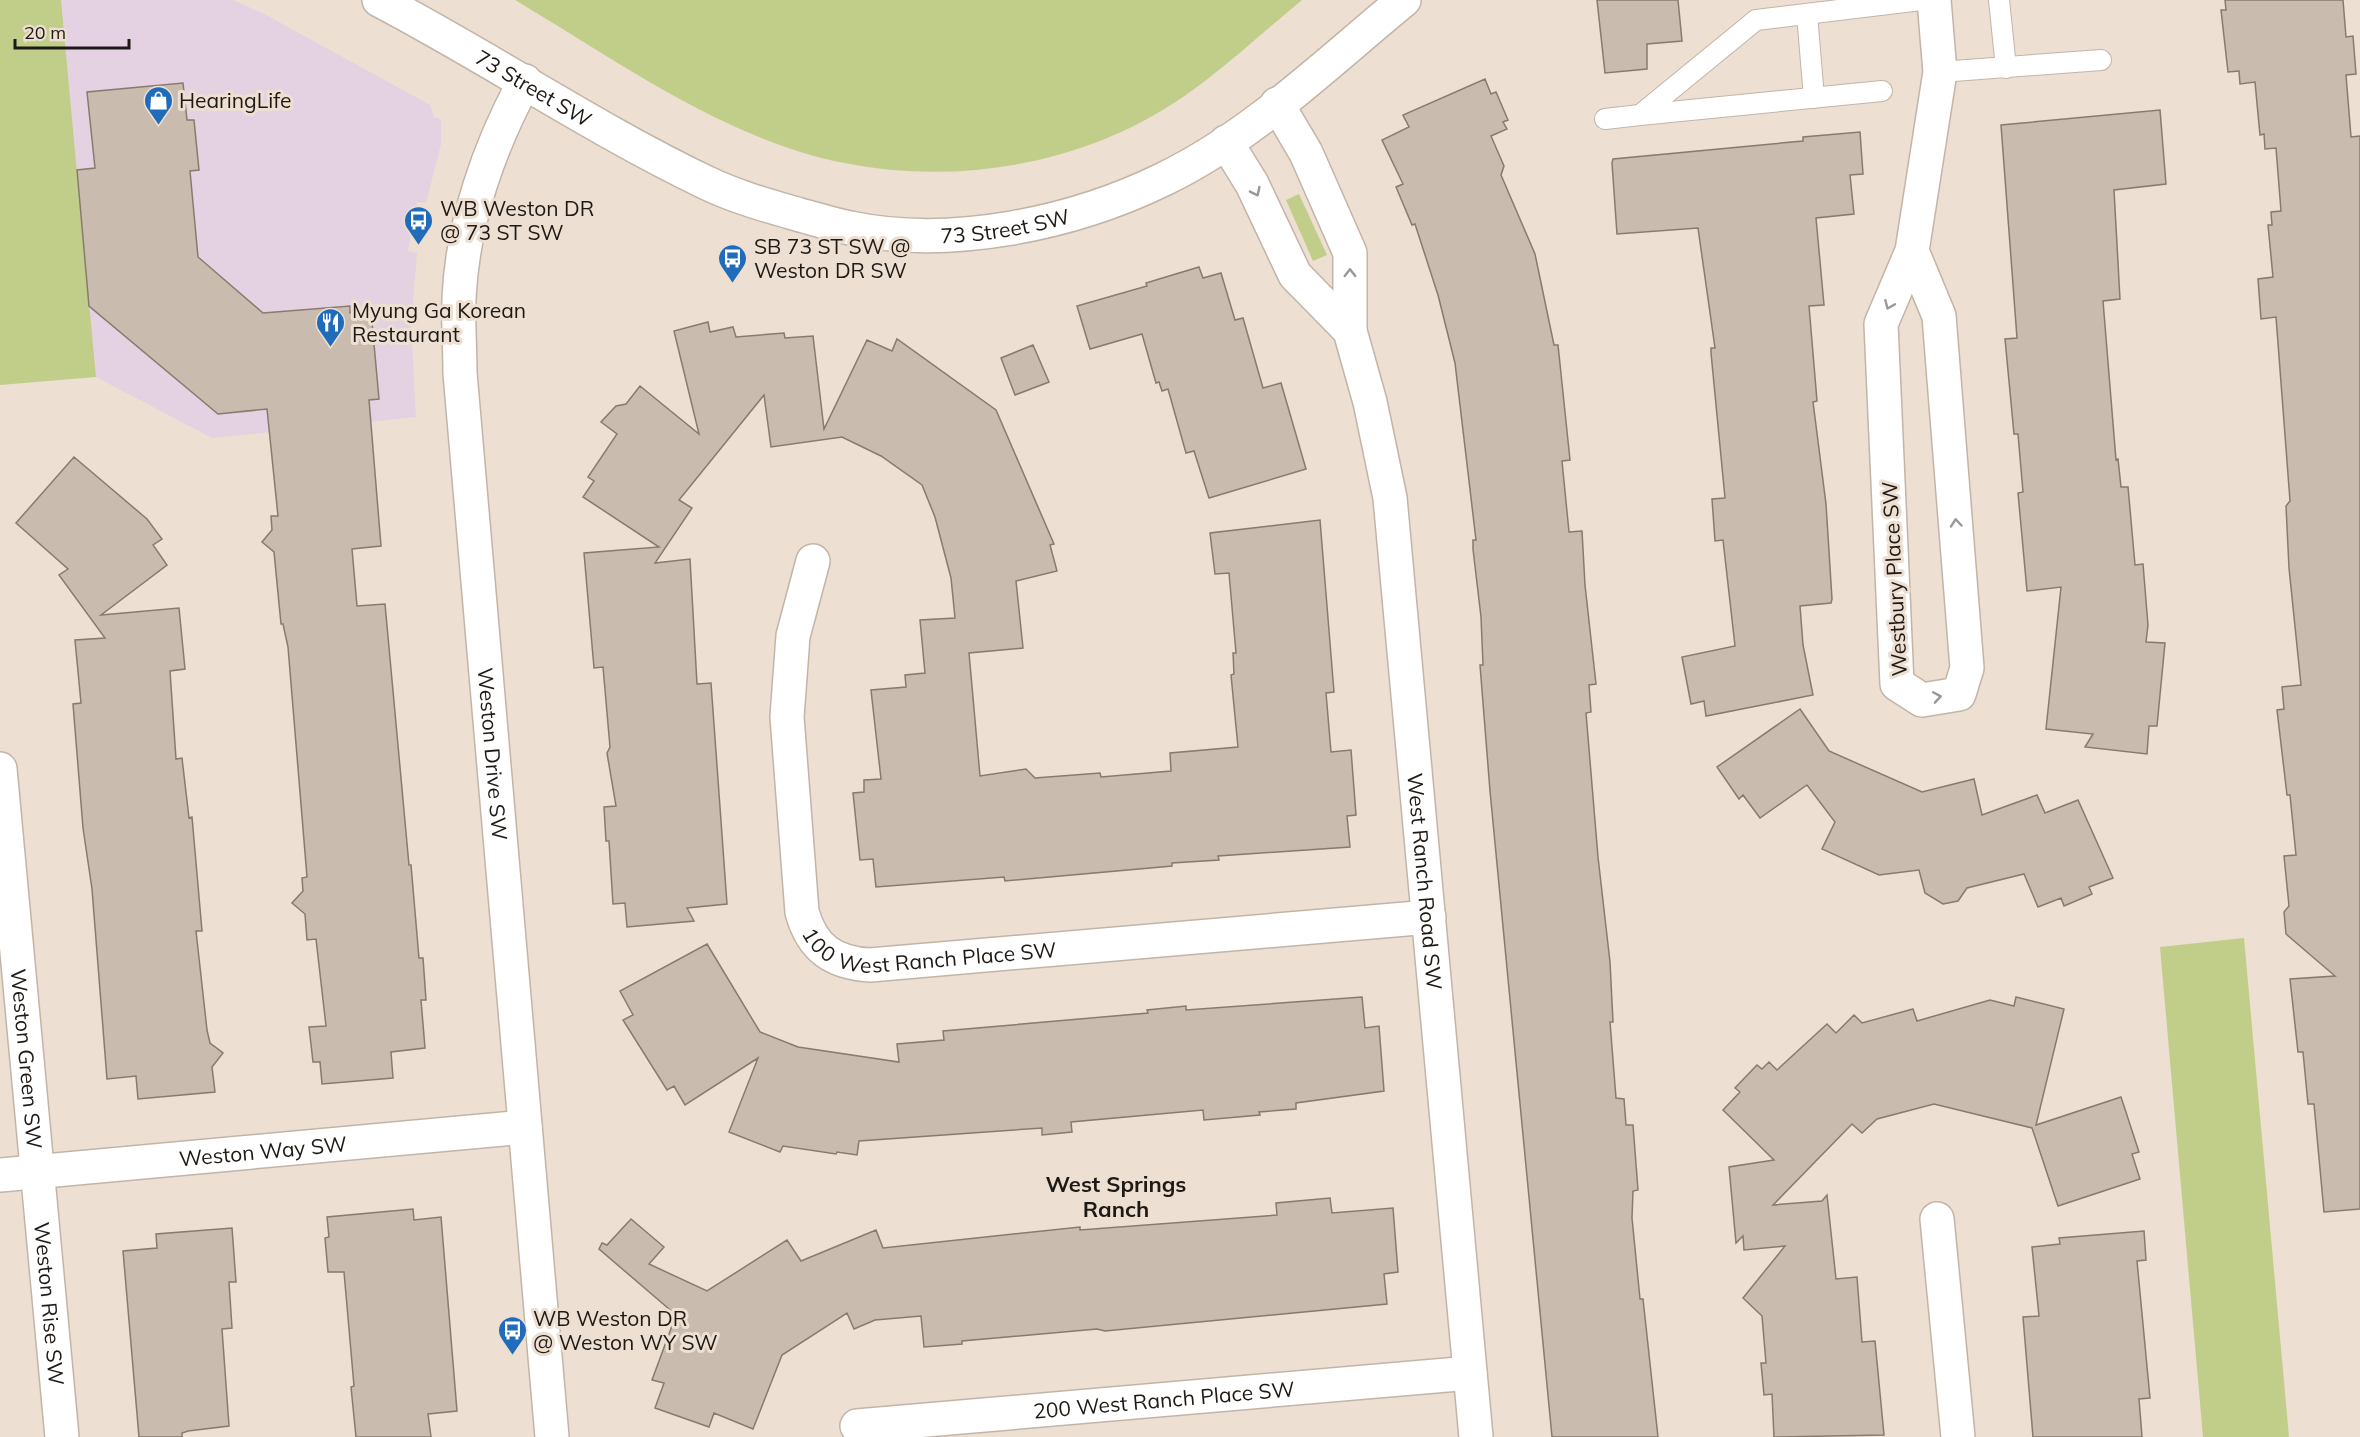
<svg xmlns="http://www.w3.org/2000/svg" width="2360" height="1437" viewBox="0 0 2360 1437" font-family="Mulish,sans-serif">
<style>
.commercial{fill:#e4d1e2}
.green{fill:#c1ce8a}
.building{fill:#c9bcae;stroke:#877b6e;stroke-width:1.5}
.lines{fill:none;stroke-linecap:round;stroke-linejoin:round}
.service-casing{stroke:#c2b5a7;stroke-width:22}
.minor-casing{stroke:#c2b5a7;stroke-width:36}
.tertiary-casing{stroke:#c2b5a7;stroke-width:36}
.service{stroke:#fff;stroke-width:20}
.minor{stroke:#fff;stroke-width:33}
.tertiary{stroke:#fff;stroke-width:33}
.oneway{stroke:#9a9895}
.labels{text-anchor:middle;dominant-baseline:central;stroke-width:6;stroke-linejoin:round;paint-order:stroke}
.street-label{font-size:21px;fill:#1e1914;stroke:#eddfd1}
.poi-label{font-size:21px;fill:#1e1914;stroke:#eddfd1;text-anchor:start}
.neighbourhood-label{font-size:22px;font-weight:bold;fill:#1e1914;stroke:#eddfd1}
</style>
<rect width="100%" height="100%" fill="#eddfd1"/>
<path class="commercial" d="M61,0H233L266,15L430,105L434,117L441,119V144L426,203L417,202L408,251L417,253L411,325L416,417L212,438L96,377Z"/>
<path class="green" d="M0,0H61L96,377L0,385Z
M515,0H1302C1263,32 1225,68 1183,97C1061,181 894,194 759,137C673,102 594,47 515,0Z
M1299,194L1327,255L1313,261L1286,200Z
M2244,938L2289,1437H2203L2160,947Z"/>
<path class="building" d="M1597,0H1678L1682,41L1647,44V69L1605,73Z
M2225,0H2343L2346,37L2353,36L2356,74L2346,75L2351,137L2360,136V1209L2324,1212L2314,1104H2308L2303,1052H2298L2290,979L2335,976L2286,934L2284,912L2289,906L2284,856L2296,855L2290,795H2287L2277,710L2284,709L2282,687L2301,685L2289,568L2286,506L2290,501L2276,317L2261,319L2258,279L2273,277L2268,225H2272L2271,212L2281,211L2276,148L2265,149L2264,134L2260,135L2255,82L2240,84L2239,71L2228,72L2221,10H2226Z
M1485,79L1491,94L1496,92L1508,120L1503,122L1507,129L1491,136L1504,166L1501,175L1535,254L1554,345H1558L1570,460L1562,461L1569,532L1582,531L1585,585L1596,684L1589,685L1591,712L1586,713L1598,857L1610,962L1613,1022H1610L1616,1098L1624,1099L1626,1125H1633L1638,1190L1633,1191L1632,1218L1640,1299H1643L1658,1437H1552L1490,791L1480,665H1483L1481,617L1473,549V540H1476L1455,363L1438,295L1415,224L1412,225L1396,187L1403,184L1382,140L1409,127L1403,115Z
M183,83L187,120H194L199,170L190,171L198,257L263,313L350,306V313L371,311L379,399L369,400L381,546L352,549L357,606L385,604L409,865H411L419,958H423L426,1000H421L425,1048L391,1052L393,1078L322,1084L320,1062H313L309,1027L326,1026L316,939L307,940L305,914L292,903L303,891L302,878L307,877L288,647L283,624H281L274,552L262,542L272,530L271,516H278L267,409L218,414L89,306L77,170L95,168L87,92Z
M2160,110L2166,184L2114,190L2120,299L2103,301L2116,460L2118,459L2121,487H2128L2135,565L2143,564L2148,625L2146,642L2165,643L2157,726H2149L2147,754L2085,747L2093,734L2046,729L2061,587L2027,591L2018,493L2023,492L2018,434H2014L2005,339L2017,338L2001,125Z
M1860,132L1863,174L1850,175L1854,214L1816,218L1824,305L1809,306L1817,401L1813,402L1826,504L1832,599L1831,603L1800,606L1803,645L1813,695L1706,716L1704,701L1691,704L1682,657L1735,646L1723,540L1715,541L1712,499L1725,498L1711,353V348H1715L1698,228L1617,234L1612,163L1613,159L1803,141V137Z
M1199,267L1203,278L1221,273L1235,320L1243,318L1263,388L1281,383L1306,469L1209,498L1194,451L1186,453L1168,389L1162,391L1159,382L1156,383L1142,334L1090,349L1077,306L1147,286L1146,283Z
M708,322L710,332L733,327L736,337L784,333L785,338L813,336L824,429L867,340L892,351L897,339L996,410L1054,544L1050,545L1057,571L1016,581L1023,648L969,653L980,776L1026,769L1035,778L1100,773L1101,777L1171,771L1170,753L1238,747L1231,675L1234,674L1233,653H1236L1229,573L1215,574L1210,533L1320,520L1334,692L1326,693L1331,752L1351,750L1356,815L1347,816L1350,847L1218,856L1219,860L1172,863V866L1005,881L1004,877L876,887L873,859L860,860L853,793L864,792V780L881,779L871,690L906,687L905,675L925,673L920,620L955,618L951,578L935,517L922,485L881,456L842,437L771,447L764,395L679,500L692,508L655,563L690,559L697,684L711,683L727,904L687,908L694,921L627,927L625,903L613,904L609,841H606L604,807L616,806L607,753L610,747L603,667L594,668L584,553L659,547L583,497L594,481L588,477L617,434L601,422L616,406L626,404L640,386L699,434L674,331Z
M1033,345L1049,382L1015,395L1001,358Z
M74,457L147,519L162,539L153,545L167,565L101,615L179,608L185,669L170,671L176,759L182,758L189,818L192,817L202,931H196L207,1030L210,1043L223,1053L212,1067L215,1092L138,1099L136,1076L107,1079L92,889L83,828L73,704L81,703L75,640L105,638L59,575L68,569L16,523Z
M1800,709L1829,751L1922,792L1974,779L1982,815L2037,795L2045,813L2078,800L2113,878L2089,887L2092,894L2064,906L2061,898L2038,907L2024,874L1967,888L1958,901L1943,904L1925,893L1919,870L1879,875L1822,849L1835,822L1807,785L1760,818L1743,795L1739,799L1717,767Z
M707,944L760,1032L798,1047L899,1062L897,1044L944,1040L943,1031L1148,1013L1147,1010L1186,1006V1010L1362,997L1365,1028L1379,1026L1384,1091L1296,1103V1109L1259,1112L1260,1115L1204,1120L1203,1110L1071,1122L1072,1132L1042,1135V1128L859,1141L857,1155L837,1152L836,1154L783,1146L780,1152L729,1132L758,1058L685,1105L674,1086L667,1090L623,1020L633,1015L620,991Z
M2016,997L2064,1009L2036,1125L2121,1097L2139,1152L2132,1154L2140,1179L2058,1206L2032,1128L1934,1104L1877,1119L1862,1133L1852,1124L1773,1205L1822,1201L1827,1195L1836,1279L1857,1277L1862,1342L1875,1341L1884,1435L1774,1437L1772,1394L1764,1395L1761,1363H1766L1762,1316L1743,1298L1785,1246L1744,1250L1743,1236L1736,1243L1729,1167L1774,1160L1723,1110L1740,1092L1735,1088L1757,1065L1762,1069L1769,1062L1777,1070L1827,1024L1836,1033L1854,1015L1862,1023L1913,1009L1917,1021L1990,1000L2014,1006Z
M1330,1198L1332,1213L1393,1208L1398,1272L1384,1274L1387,1304L1105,1331L1097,1329L962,1341V1344L924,1347L921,1316L875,1320L854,1329L847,1313L782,1355L753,1429L714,1413L709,1427L655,1408L664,1383L652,1380L676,1315L599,1249L602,1243L607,1245L631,1219L664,1247L649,1264L707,1291L787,1240L801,1261L876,1230L883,1248L1080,1227V1230L1277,1215L1276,1203Z
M413,1209L414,1220L441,1217L457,1411L428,1414L431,1437H356L351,1387L354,1386L344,1272H328L325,1238L329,1237L327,1217Z
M232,1228L236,1282H229L232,1328L222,1329L229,1426L188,1431L182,1433V1437H139L123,1251L157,1248L156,1234Z
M2144,1231L2146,1260L2137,1261L2150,1398L2139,1399L2142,1437H2033L2023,1317L2039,1316L2032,1247L2060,1244L2059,1238Z"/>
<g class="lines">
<defs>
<path id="service" d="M1999,0L2006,68
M1807,14L1814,98
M1940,72L2101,60
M1882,91L1640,115L1756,20L1921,0
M1605,119L1640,115"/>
<g id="minor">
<path id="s1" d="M525,81C489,147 462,224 459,299C458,324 460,348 460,373L552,1437"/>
<path id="s2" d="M1277,104L1306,153L1350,253V331L1370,402L1390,498L1476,1437"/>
<path d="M1226,142L1252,184L1295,275L1350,331"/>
<path d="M1912,251L1939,316L1967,668L1959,694L1922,700L1897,684L1881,324L1912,251L1940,72L1934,0"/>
<path id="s3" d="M813,561L793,636L787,717L802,912C812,948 833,963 870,965L1429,917"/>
<path id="s4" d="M0,769L62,1437"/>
<path id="s5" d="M0,1175L525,1127"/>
<path d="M1937,1219L1958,1437"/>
<path id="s6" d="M857,1426L1470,1373"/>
</g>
<g id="tertiary">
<path id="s7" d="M379,0C490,58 594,129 707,183C736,197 769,206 800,215C816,219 833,225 850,228C951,249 1072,224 1164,179C1253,136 1328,62 1404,0"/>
</g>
</defs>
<use href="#service" class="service-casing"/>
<use href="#minor" class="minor-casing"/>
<use href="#tertiary" class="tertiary-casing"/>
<use href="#service" class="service"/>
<use href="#minor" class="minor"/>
<use href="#tertiary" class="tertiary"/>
</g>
<defs><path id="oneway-chevron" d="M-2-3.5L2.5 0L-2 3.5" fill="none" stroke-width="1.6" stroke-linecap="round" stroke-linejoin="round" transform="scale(1.5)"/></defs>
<g class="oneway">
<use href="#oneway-chevron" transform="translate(1256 192) rotate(64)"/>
<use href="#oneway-chevron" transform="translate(1350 273) rotate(-90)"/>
<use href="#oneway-chevron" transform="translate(1889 305) rotate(113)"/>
<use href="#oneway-chevron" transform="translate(1956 523) rotate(-95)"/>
<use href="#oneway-chevron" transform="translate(1937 697) rotate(-9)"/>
</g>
<defs>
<symbol id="shop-pin" viewBox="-11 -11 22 30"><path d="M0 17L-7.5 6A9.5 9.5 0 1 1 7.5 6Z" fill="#206bba" stroke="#eddfd1"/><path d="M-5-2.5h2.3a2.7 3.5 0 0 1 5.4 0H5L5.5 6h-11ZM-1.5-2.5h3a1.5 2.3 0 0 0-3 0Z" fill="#fff"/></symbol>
<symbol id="bus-pin" viewBox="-11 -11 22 30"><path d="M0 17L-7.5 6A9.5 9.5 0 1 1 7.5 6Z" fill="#206bba" stroke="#eddfd1"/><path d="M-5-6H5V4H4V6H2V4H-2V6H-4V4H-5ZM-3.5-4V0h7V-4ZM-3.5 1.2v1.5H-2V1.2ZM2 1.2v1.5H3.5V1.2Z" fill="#fff"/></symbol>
<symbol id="restaurant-pin" viewBox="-11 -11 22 30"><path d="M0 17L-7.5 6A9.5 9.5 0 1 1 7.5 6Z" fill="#206bba" stroke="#eddfd1"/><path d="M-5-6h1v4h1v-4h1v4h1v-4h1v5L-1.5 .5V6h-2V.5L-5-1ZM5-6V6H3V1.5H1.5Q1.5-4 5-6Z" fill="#fff"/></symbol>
</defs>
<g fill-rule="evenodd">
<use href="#shop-pin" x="142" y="84" width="33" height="45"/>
<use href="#bus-pin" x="402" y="204" width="33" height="45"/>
<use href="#bus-pin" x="716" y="242" width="33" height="45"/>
<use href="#restaurant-pin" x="314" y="306" width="33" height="45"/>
<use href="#bus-pin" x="496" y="1314" width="33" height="45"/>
</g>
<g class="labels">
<g class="street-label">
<text stroke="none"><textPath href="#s7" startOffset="178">73 Street SW</textPath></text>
<text stroke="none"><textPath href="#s7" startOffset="682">73 Street SW</textPath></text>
<text transform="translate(1894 579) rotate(-93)">Westbury Place SW</text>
<text stroke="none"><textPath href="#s1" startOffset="686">Weston Drive SW</textPath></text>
<text stroke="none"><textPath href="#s2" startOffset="801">West Ranch Road SW</textPath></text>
<text stroke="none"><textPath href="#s3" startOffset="504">100 West Ranch Place SW</textPath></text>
<text stroke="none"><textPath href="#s4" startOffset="291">Weston Green SW</textPath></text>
<text stroke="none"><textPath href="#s5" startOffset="264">Weston Way SW</textPath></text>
<text stroke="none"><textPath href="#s4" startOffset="537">Weston Rise SW</textPath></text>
<text stroke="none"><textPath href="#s6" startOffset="308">200 West Ranch Place SW</textPath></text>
</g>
<g class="poi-label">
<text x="179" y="100">HearingLife</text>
<text x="440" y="208">WB Weston DR<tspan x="440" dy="24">@ 73 ST SW</tspan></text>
<text x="754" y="246">SB 73 ST SW @<tspan x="754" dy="24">Weston DR SW</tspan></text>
<text x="352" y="310">Myung Ga Korean<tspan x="352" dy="24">Restaurant</tspan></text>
<text x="533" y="1318">WB Weston DR<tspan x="533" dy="24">@ Weston WY SW</tspan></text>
</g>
<g class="neighbourhood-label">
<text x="1116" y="1184">West Springs<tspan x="1116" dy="25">Ranch</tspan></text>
</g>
</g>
<path d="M15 39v9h114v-9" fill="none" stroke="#1e1914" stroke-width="3"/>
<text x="24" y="39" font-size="18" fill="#1e1914" stroke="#eddfd1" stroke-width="4.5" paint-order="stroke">20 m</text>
</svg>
